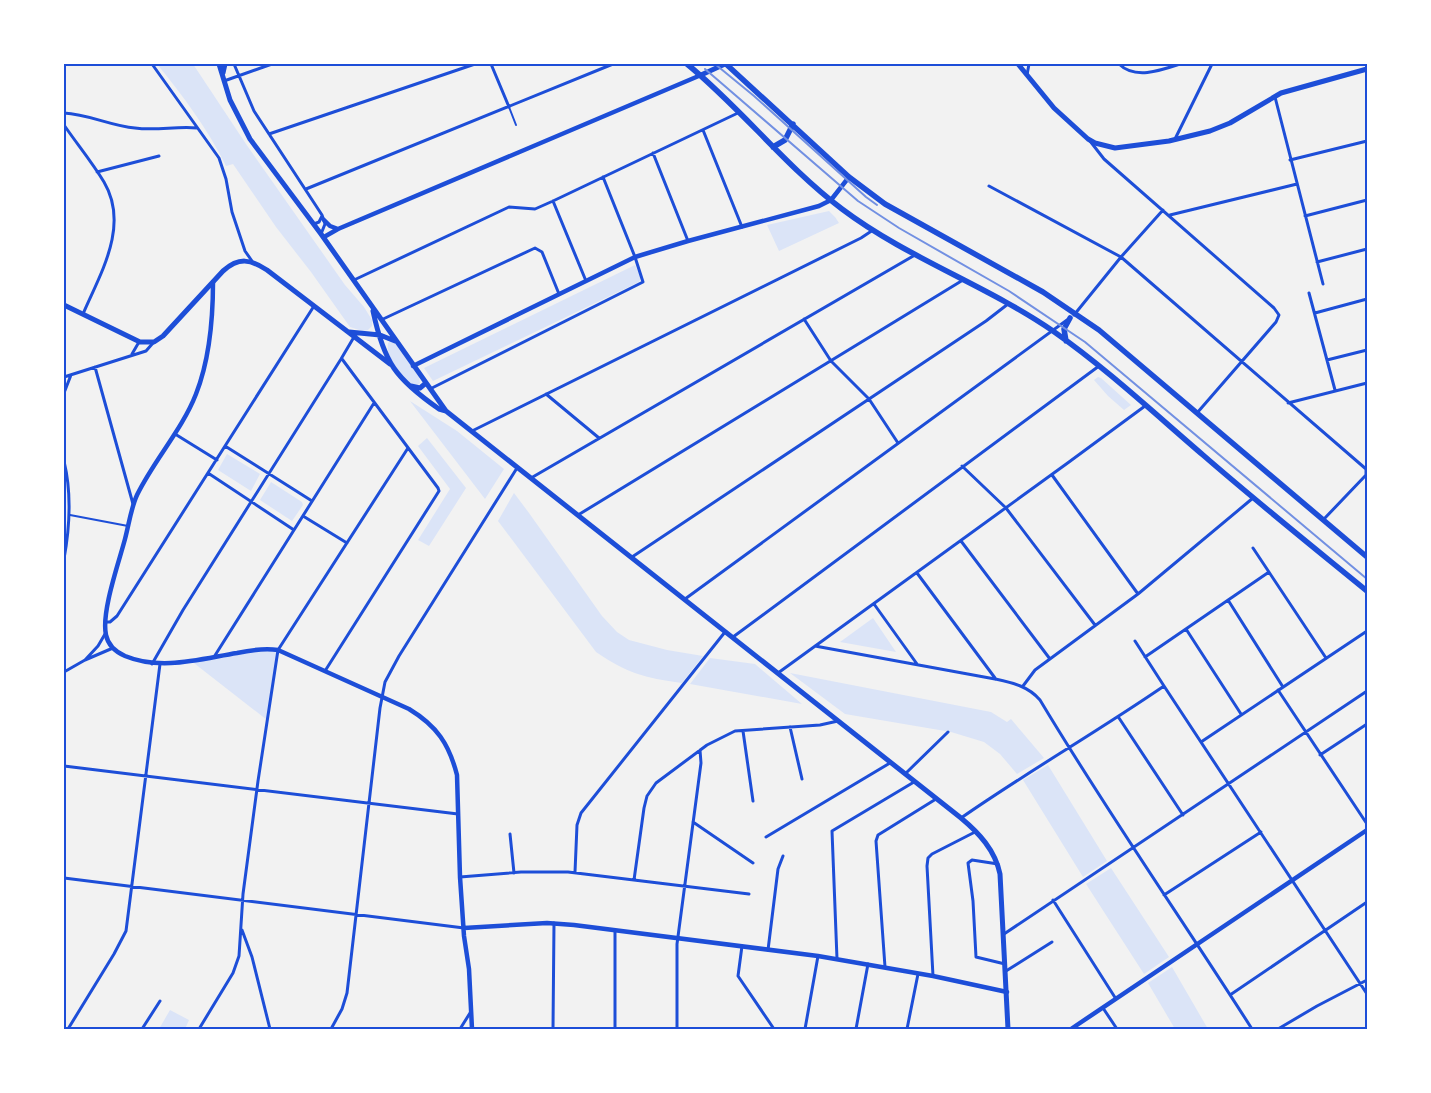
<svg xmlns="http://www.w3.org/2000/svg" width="1431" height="1093" viewBox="0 0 1431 1093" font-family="Ubuntu,sans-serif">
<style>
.green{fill:#dbe4f7}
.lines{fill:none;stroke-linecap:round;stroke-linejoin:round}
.service{stroke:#1d4ed8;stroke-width:2}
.minor{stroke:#1d4ed8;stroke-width:3}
.tertiary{stroke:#1d4ed8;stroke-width:4.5}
.secondary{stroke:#1d4ed8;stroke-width:5}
.primary{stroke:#1d4ed8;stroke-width:5.5}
.rail{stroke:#7290e2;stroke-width:2}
.neatline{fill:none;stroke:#1d4ed8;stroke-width:2}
</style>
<rect width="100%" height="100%" fill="#f2f2f2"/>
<path class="green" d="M157,64H193L246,144L345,285L364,307L372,320V326L368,330L362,331L350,327L311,272L276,227L233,164L226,166C208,129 183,96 157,64Z
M829,211L835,217L839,223L779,251L767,225Z
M635,265L641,278L639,282L433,381L424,368Z
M390,341L396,344L419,377L420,383L418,385L413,386C403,376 385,359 388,343Z
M1098,377L1101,378L1131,405L1124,410L1108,396L1094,380Z
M410,401L457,431L504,469L485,499Z
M427,438L466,488L429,546L418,540L450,489L418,446Z
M227,454L260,474L251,491L218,470Z
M271,482L302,502L303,505L292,521L260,500Z
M514,493L529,513L602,616L617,632L629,640L667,650L703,656L682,683C644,678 627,673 596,652L498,521Z
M873,618L896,652L840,642Z
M278,650L267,720L190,660Z
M710,658L755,664L802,704L690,684Z
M790,673L991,712L1007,722L1011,719L1044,758L1017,774L1000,754L984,742L951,732L845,714Z
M1048,765L1107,861L1083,877L1023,780Z
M1111,868L1169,957L1144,974L1086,884Z
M1172,967L1208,1029H1175L1148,983Z
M170,1010L189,1020L185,1029H159Z"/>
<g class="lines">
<path class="service" d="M509,107L516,125
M70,515L128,526"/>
<path class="minor" d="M152,64L219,158L226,179L232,212L245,251L252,261
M234,64L254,111L322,215L325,224L321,234
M491,64L509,107
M1119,64C1135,80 1162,70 1180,64
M1027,75L1029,64
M224,81L272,64
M1275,97L1323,284
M64,113C88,114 111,126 135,128C156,131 176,126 197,128
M64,125C77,144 92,162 104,182C130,226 100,274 83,314
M703,130L742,227
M269,134L475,64
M1175,139L1212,64
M1090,141L1104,159L1274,308L1279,315L1276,322L1197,413
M653,153L688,241
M1290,160L1367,141
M97,172L159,156
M989,186L1121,257L1366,469V475L1324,519
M306,189L613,64
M553,201L586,281
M1170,215L1297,184
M1305,216L1367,200
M314,224L319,222L322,216
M1317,262L1367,249
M354,280L509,207L535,209L553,201L740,112
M1309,293L1335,390
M1315,313L1367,299
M1074,315L1121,257L1163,210
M804,319L831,361L869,399L898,443
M381,320L535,248L542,252L559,294
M132,354L139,342
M1327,360L1367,350
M95,367L133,504
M64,377L146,351L153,343
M430,389L643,282L635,257L603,177
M64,393L71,375
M546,394L599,438
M1288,403L1367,383
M472,431L861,238L873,230
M175,434L217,460
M225,446L312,501
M64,461C72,494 70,526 64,559
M962,466L1006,508L1095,625
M208,473L294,530
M1052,475L1138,594
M531,478L915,255
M578,515L963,280
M303,516L347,543
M961,541L1050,659
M1253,548L1326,658
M632,557L986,321L1008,304
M917,573L995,678
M685,599L1067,320
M1228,600L1283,687
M874,604L917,664
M105,622H110L117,616L314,306
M1186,629L1241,714
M733,637L1099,366
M1135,641L1164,686L1367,994
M815,646L995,679C1013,683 1028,686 1040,700C1107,812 1182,919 1252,1029
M214,657L374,403
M1145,657L1269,572
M85,660L98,646L105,634
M152,664L183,610L341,359L354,337
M325,671L439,491L438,488L342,359
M64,672L85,660L113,648
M778,673L1069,462L1145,406
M1023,686L1035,670L1138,594L1253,498
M1278,690L1367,824
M1119,718L1183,815
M790,727L802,779
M743,731L753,801
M1201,742L1367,631
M1320,755L1367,724
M64,766L458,814
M905,774L948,732
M961,818C1027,772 1097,732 1164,686
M693,822L753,863
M510,834L514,873
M766,837L890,763
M998,864L972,860L968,863L973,901L976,957L1005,964
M575,872L577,825L581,813L725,632
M460,877L521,872H568L749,894
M64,878L464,928
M634,880L644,808L647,796L656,783L707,745L735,731L820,725L838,721
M1164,895L1261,832
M1053,900L1116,999
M242,930L252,957L270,1029
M1004,934L1367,691
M742,946L738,976L774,1029
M768,950L778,869L783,856
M837,959L832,831L914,782
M885,967L876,841L878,835L936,799
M1006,971L1052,942
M933,976L927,866L928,858L932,854L975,832
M1230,995L1367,902
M1103,1008L1117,1029
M68,1029L114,954L126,931L160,664
M142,1029L160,1001
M199,1029L233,973L239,956L243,894L258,781L278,650L408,448
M331,1029L342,1009L347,993L380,708L385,682L399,656L517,468
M460,1029L470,1013
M553,1029L554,923
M615,1029V930
M677,1029V944L701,763L700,750
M805,1029L818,956
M856,1029L868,964
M907,1029L918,974
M1278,1029L1317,1006L1367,980"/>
<path class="tertiary" d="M324,220L330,226L338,229
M324,237L338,229L701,75
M213,282C213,317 209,361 196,394C182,430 154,460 137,495C131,508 129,524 125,539C119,562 101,612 106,635C108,645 116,652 125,656C161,671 200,659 237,653C251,650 264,648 278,650L409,709C437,726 449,744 457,775L460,877L464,936L469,969L472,1029
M413,366L635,257L688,241L819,206L831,200L849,177
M464,928L547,923L574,925L818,956L933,976L1007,992
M1071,1029L1367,830"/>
<path class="secondary" d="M219,64L230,100L250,139L321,234L446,411L961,818C979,833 995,850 1000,874L1008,1029
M1018,64L1054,108L1088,139L1095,143L1115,148L1169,141L1210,131L1230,123L1281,93L1367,69
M223,73L225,64
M701,75L725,64
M64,305L140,342H154L163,336L223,271C239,257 250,259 267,270L390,364
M373,311C384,363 396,379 439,409L446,411
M349,332L380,335L395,341
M411,386L420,388L426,383"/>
<path class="primary" d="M687,64C742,109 785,166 842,209C907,258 986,285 1053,331C1106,368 1154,413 1203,455C1257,502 1312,546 1367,591
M726,64L849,177L885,204L1043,292L1099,330L1367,557
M773,147L785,140L793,124
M1066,341L1064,329L1070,318"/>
<path class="rail" d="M715,64L754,96L866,197L877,205
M705,69L858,201L899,228L1009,291L1085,342L1367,579"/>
</g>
<rect width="1431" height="1093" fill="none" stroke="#ffffff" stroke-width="130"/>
<rect x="65" y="65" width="1301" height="963" class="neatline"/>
</svg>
